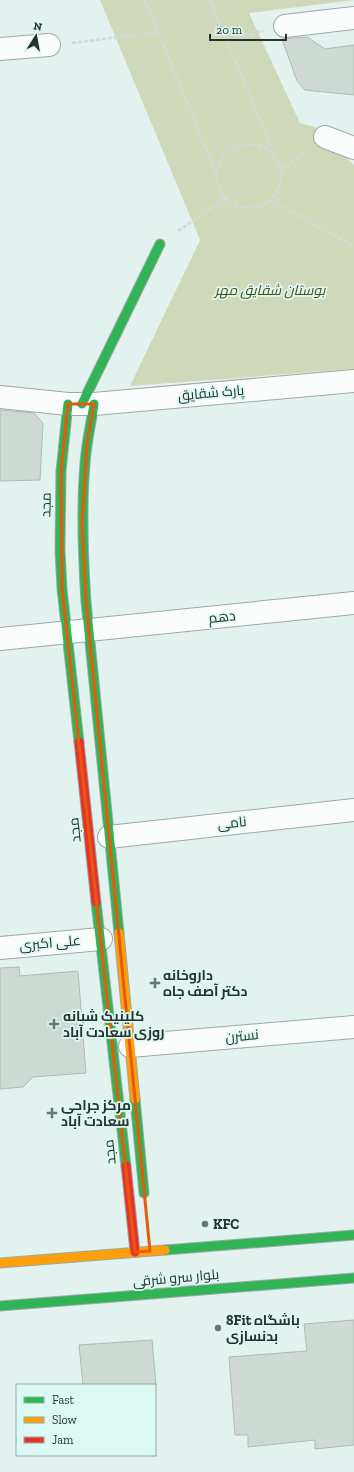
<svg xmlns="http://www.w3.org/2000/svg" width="354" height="1472" viewBox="0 0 354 1472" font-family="'Zilla Slab',Cairo,serif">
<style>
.green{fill:#cfd9ba}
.building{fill:#ced9d4;stroke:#afb9b4}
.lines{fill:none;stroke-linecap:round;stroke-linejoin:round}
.street-casing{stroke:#9ca9a5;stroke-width:24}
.fast-casing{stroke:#9ca9a5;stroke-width:11}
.slow-casing{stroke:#9ca9a5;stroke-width:11}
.jam-casing{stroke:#9ca9a5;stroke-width:11}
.path{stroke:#d4d8d8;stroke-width:2.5;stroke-dasharray:4 2;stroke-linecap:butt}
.street{stroke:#fbfdfc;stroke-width:22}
.fast{stroke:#30b455;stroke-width:9}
.slow{stroke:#ff9f0a;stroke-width:9}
.jam{stroke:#e5322d;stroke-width:9}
.marked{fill:none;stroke:#e8590c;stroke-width:3;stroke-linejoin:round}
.poi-dot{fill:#687572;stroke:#dcf8f2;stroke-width:1.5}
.labels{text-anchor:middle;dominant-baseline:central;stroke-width:3.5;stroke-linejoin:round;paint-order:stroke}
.park-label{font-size:14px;font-style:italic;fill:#4a4c0c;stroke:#dcf8f2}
.street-label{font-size:14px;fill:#27322f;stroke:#dcf8f2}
.poi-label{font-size:14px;font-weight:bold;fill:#27322f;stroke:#dcf8f2;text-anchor:start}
</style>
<rect width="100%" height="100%" fill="#e2f2ee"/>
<path class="green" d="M100,0H354L249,13L300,123L318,128L325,137L354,165V369L130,386L200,240Z"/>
<path class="building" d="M307,37L325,49L354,45V95L305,90L297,81L282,39Z
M0,410L34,413L43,423L40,480L0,481Z
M19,967L20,976L78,971L86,1073L33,1077L23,1087L0,1089V968Z
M354,1320V1445L315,1449V1440L248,1447V1435H235L229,1357L307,1351L304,1324Z
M152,1340L156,1385H83L79,1345Z"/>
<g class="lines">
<defs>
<path id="street" d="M285,26L354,18
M0,49L49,45
M325,137L354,148
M0,397L68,404H94L354,381
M0,639L354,603
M109,837L354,810
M0,948L101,939
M130,1046L354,1027"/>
<path id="fast" d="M68,404L61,471L60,550L62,589L79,742
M82,404L160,244
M94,404C91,424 86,444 85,464C81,510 83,556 86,602L119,933
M96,902L126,1166
M135,1099L144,1193
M165,1250L354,1235
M0,1306L354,1278"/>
<path id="slow" d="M119,933L135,1099
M0,1263L165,1250"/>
<path id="jam" d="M79,742L96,902
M126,1166L135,1252"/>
</defs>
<use href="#street" class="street-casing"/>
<use href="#fast" class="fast-casing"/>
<use href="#slow" class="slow-casing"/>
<use href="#jam" class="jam-casing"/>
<path class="path" d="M145,0L216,173
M210,0L275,156
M227,40L263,31
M72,43L158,32
M217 176a32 32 0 1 1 64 0a32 32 0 1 1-64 0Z
M281,170L306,151
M270,200L354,246
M178,231L226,198"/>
<use href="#street" class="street"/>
<use href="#fast" class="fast"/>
<use href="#slow" class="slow"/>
<use href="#jam" class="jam"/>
</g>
<path class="marked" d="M68,404H94L87,443L82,523L86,602L150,1251L135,1252L62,589L61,471Z"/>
<g class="poi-dot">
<path d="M153 977h4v4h4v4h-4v4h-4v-4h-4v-4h4z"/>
<path d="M52 1018h4v4h4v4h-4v4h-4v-4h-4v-4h4z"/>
<path d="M50 1107h4v4h4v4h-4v4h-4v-4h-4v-4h4z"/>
<circle cx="205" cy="1224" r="4"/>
<circle cx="218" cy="1328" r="4"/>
</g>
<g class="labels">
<g class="park-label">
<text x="270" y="290">بوستان شقایق مهر</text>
</g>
<g class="street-label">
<text transform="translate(211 393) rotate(-5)">پارک شقایق</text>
<text transform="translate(46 505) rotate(-89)">مجد</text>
<text transform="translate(222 617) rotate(-6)">دهم</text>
<text transform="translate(232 823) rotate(-6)">نامی</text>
<text transform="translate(75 830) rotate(-96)">مجد</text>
<text transform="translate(50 943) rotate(-5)">علی اکبری</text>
<text transform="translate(242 1036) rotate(-5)">نسترن</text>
<text transform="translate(110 1152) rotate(-96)">مجد</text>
<text transform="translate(176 1278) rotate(-5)">بلوار سرو شرقی</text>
</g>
<g class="poi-label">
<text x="163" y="975">داروخانه<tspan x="163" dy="16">دکتر آصف جاه</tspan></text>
<text x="63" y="1016">کلینیک شبانه<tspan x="63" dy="16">روزی سعادت آباد</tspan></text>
<text x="61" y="1105">مرکز جراحی<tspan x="61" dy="16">سعادت آباد</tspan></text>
<text x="213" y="1224">KFC</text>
<text x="226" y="1320">8Fit باشگاه<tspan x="226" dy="16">بدنسازی</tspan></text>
</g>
</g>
<rect x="16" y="1384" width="140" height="72" fill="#dcf8f2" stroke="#94a9a4"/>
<rect x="24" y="1397" width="20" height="6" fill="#30b455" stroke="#94a9a4"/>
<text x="52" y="1404" font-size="12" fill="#27322f">Fast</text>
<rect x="24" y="1417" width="20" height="6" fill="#ff9f0a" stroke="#94a9a4"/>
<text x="52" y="1424" font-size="12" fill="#27322f">Slow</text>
<rect x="24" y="1437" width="20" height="6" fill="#e5322d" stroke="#94a9a4"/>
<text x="52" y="1444" font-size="12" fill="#27322f">Jam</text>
<g transform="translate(36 36) rotate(11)" stroke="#dcf8f2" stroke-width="3" paint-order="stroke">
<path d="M0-3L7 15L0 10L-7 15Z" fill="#27322f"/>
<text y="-6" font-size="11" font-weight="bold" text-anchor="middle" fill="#27322f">N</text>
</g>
<path d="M210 34v6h76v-6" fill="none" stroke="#27322f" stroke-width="2"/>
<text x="216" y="34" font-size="12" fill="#27322f" stroke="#dcf8f2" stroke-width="3" paint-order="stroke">20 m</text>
</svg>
